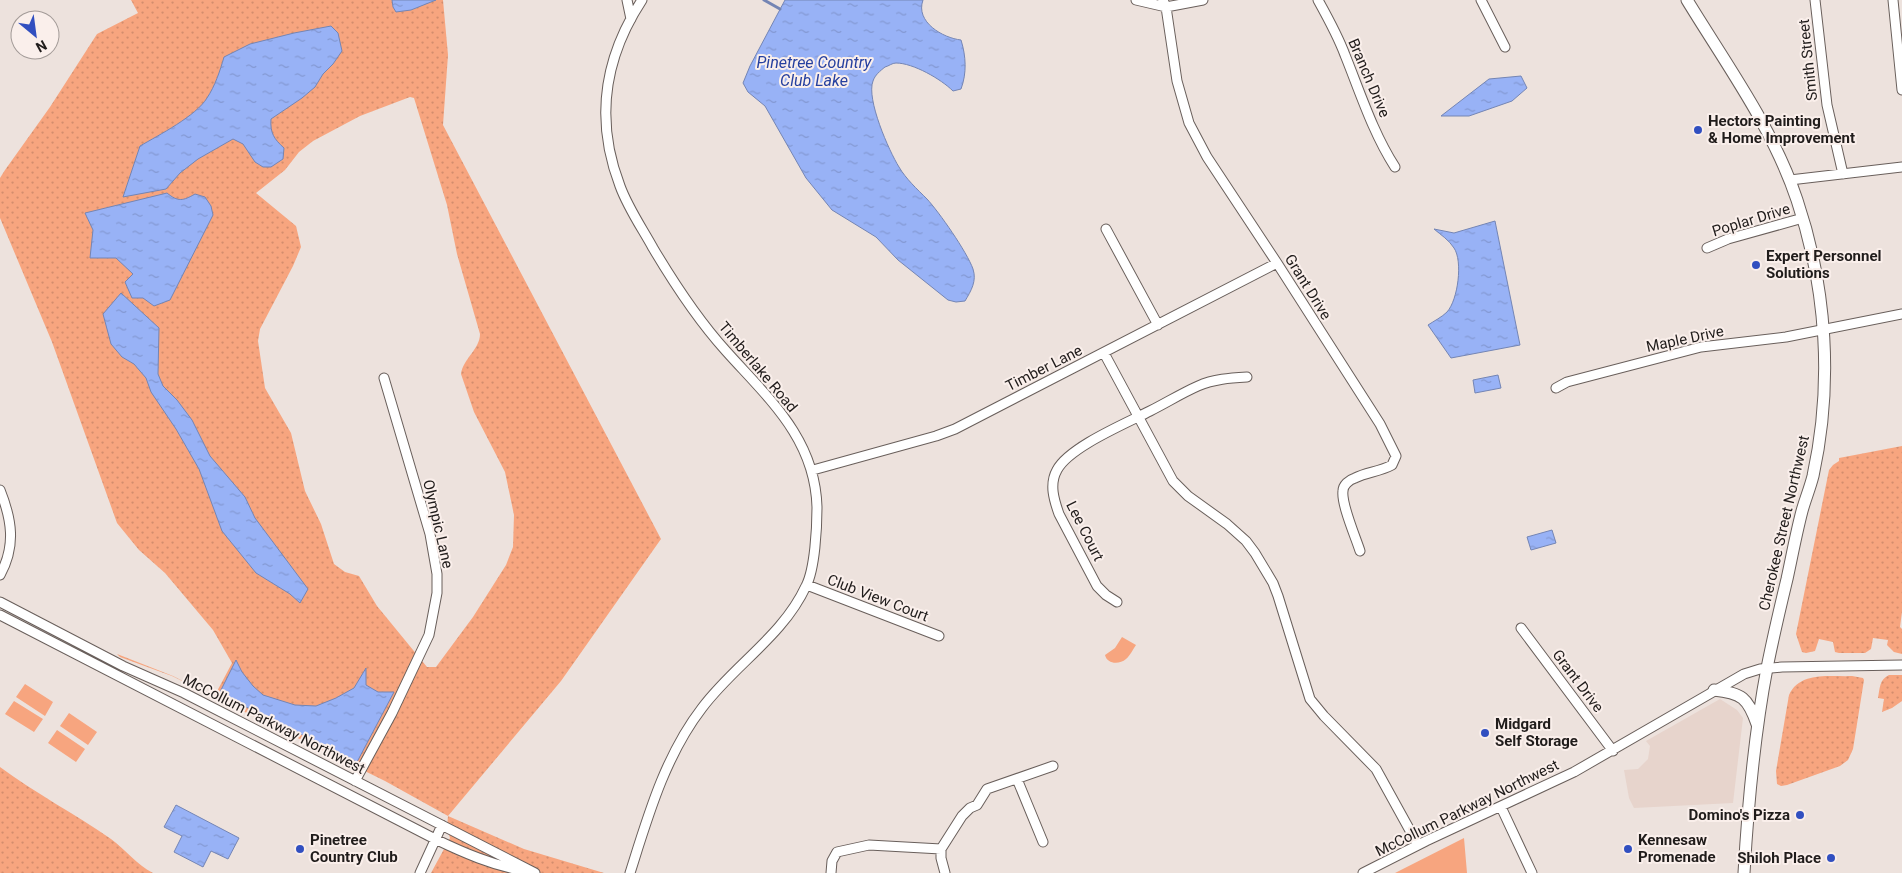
<svg xmlns="http://www.w3.org/2000/svg" width="1902" height="873" viewBox="0 0 1902 873" font-family="Roboto,sans-serif">
<style>
.built{fill:#e7d4cc}
.grass{fill:url(#grass-dots);fill-rule:evenodd}
.park{fill:#f7a57f}
.water{fill:url(#water-ripples);stroke:#7485b4}
.lines{fill:none;stroke-linecap:round;stroke-linejoin:round}
.stream{stroke:#7485b4;stroke-width:3}
.minor-casing{stroke:#695f5b;stroke-width:11}
.major-casing{stroke:#695f5b;stroke-width:13}
.minor{stroke:#fff;stroke-width:9}
.major{stroke:#fff;stroke-width:11}
.poi-dot{fill:#314fc0;stroke:#faefeb;stroke-width:2}
.labels{text-anchor:middle;dominant-baseline:central;stroke-width:4;stroke-linejoin:round;paint-order:stroke}
.street-label{font-size:15px;fill:#201c1b;stroke:#faefeb}
.poi-label{font-size:15px;font-weight:bold;fill:#201c1b;stroke:#faefeb;text-anchor:start}
.water-label{font-size:16px;font-style:italic;fill:#26409f;stroke:#faefeb}
</style>
<defs>
<pattern id="grass-dots" width="8" height="8" patternUnits="userSpaceOnUse" patternTransform="scale(1.25)"><rect width="8" height="8" fill="#f7a57f"/><path d="M2 2h.1M6 6h.1" fill="none" stroke="#d38d6d" stroke-width="1.8" stroke-linecap="round"/></pattern>
<pattern id="water-ripples" width="26" height="14" patternUnits="userSpaceOnUse" patternTransform="scale(1.25)"><rect width="26" height="14" fill="#98b2f6"/><path d="M2 4q2-2 4 0t4 0M15 11q2-2 4 0t4 0" fill="none" stroke="#8398d2"/></pattern>
</defs>
<rect width="100%" height="100%" fill="#ede2dd"/>
<path class="built" d="M1720,699L1737,710L1743,718L1733,803L1634,808L1629,798L1624,770L1638,769L1648,759L1650,746L1646,741Z"/>
<path class="grass" d="M131,0H443L448,55L443,125L661,539L561,681L448,816L524,849L604,873H431L450,838L447,828L448,816L385,781L172,676L120,657L117,654L173,676L214,697L232,663L213,630L165,573L139,550L117,523L52,342L0,218V178L5,170L50,107L97,34L138,13ZM410,97L414,98L447,205L457,254L480,334C480,349 463,359 461,374L474,412L505,472L514,515L513,547L506,565L473,617L436,667H427L377,606L359,576L345,572L334,564L321,524L305,491L291,433L265,388L258,341L260,329L293,266L301,247L296,226L256,193L285,170L299,152L313,141L360,116Z
M1902,446V612L1900,627L1902,629V654L1894,652L1887,645L1888,640L1873,638L1871,649L1865,653H1839L1835,652L1833,642L1819,639L1815,651L1806,653L1802,652L1796,634L1829,470L1833,465L1839,461V458Z
M1889,675H1902V701L1892,708L1882,712L1884,699L1878,698C1880,688 1879,680 1889,675Z
M1852,676L1863,678L1864,680L1853,749L1848,760L1840,766L1787,785L1781,786L1777,784L1776,771L1789,695C1800,671 1830,677 1852,676Z
M0,767C35,793 75,814 111,839C126,850 136,864 153,873H0Z"/>
<path class="park" d="M1122,637L1136,645C1133,649 1130,656 1126,659C1119,665 1107,664 1105,655L1115,648Z
M25,684L53,702L45,716L16,697Z
M14,701L43,719L34,732L5,714Z
M69,713L97,732L88,745L60,726Z
M57,730L85,749L76,762L48,743Z
M1464,838L1467,873H1395Z"/>
<path class="water" d="M392,0H436L411,10L396,12L393,7Z
M785,0H923C915,22 943,38 961,40C966,56 967,73 961,89L953,91C941,79 913,63 896,63C892,63 889,66 885,67C880,71 875,75 873,81C866,99 889,151 899,167C906,179 917,189 927,199C939,212 967,252 973,269C977,281 971,291 965,301L956,302L948,300L898,260L876,237L832,210L806,178L765,106L748,92L743,83L750,66Z
M331,26L338,33L342,51L333,64L323,74L315,87L302,98L271,119C270,133 274,139 284,148L283,159L271,167H263L255,162L243,144L233,139L198,159L180,173L166,189L123,197L140,146C159,135 196,116 207,98C215,86 220,71 224,57L250,44L294,33Z
M1521,76L1527,88L1512,101L1469,116H1441L1489,79Z
M167,193C178,202 183,201 195,194L205,197L211,206L213,215L170,300L154,306L143,298H132L125,282L133,274L116,258H90L93,230L85,213Z
M1495,221L1520,345L1451,358L1428,325C1434,321 1442,317 1447,312C1458,300 1463,261 1454,248C1449,240 1441,235 1434,229L1454,233Z
M121,293L159,328L158,374L163,386L177,400L192,420L210,456L245,497L255,518L308,589L300,603L290,594L256,573L222,531L199,469L176,429L151,392L146,378L134,364L122,357L111,344L103,314Z
M1498,375L1501,388L1475,393L1473,380Z
M1552,530L1556,543L1531,550L1527,537Z
M236,660L242,672L253,686L263,695L295,705L316,706L336,698L354,688L366,668V685L378,692H394L357,762L236,702L218,696Z
M176,805L239,838L228,859L211,851L203,867L174,852L182,836L164,827Z"/>
<g class="lines">
<path class="stream" d="M764,0L780,9"/>
<defs>
<path id="minor" d="M627,0L631,19
M1136,0L1166,7L1203,0
M1163,0L1166,7L1177,81L1189,123L1207,157L1277,263L1380,424L1396,456L1392,465C1379,472 1367,472 1355,478C1349,480 1343,485 1343,491C1341,504 1356,538 1360,551
M1318,0C1328,18 1338,36 1345,55C1360,92 1373,133 1395,167
M1481,0L1505,47
M1815,0L1827,105L1843,174
M1893,0L1902,90
M1790,180L1902,167
M1106,229L1158,325
M1707,248L1728,239L1803,218
M1104,353L1173,481L1188,496L1227,524L1246,541L1255,553L1273,583L1278,596L1310,699L1324,716L1376,769L1418,845
M1556,388L1567,382L1701,347L1786,337L1902,314
M813,470L936,436L955,429L1277,263
M0,490C12,520 16,546 0,575
M807,585L939,636
M0,602L123,666L184,693L535,873
M1117,602L1106,595L1097,586L1059,514C1054,500 1049,484 1057,470C1069,447 1127,423 1150,411C1166,403 1182,393 1198,386C1214,379 1230,378 1247,377
M0,615L435,839C464,853 492,865 524,871
M1521,628L1613,751
M1017,779L1043,842
M355,781L392,713L429,635L437,593V574L430,534L384,378
M1501,807L1532,873
M420,873L442,825
M630,873C648,816 665,756 702,708C734,665 783,636 806,586C815,569 817,527 817,507C815,438 768,398 726,351C697,319 675,285 653,248C642,228 628,208 620,186C595,121 604,58 642,0
M831,873L832,861L837,852L869,845L941,849
M945,873L941,858V849L962,816L970,808L977,805L987,789L1053,766
M1363,873L1426,841L1574,772L1744,674L1760,669L1782,667L1902,665"/>
<path id="major" d="M1687,0C1726,64 1773,128 1797,200C1827,289 1833,385 1813,476C1810,488 1805,500 1802,511C1796,534 1792,556 1787,579C1780,608 1773,638 1767,668C1754,736 1748,804 1744,873
M1714,690C1742,693 1748,698 1757,724"/>
</defs>
<use href="#minor" class="minor-casing"/>
<use href="#major" class="major-casing"/>
<use href="#minor" class="minor"/>
<use href="#major" class="major"/>
</g>
<g class="poi-dot">
<circle cx="1698" cy="130" r="5"/>
<circle cx="1756" cy="265" r="5"/>
<circle cx="1485" cy="733" r="5"/>
<circle cx="1800" cy="815" r="5"/>
<circle cx="300" cy="849" r="5"/>
<circle cx="1628" cy="849" r="5"/>
<circle cx="1831" cy="858" r="5"/>
</g>
<g class="labels">
<g class="street-label">
<text transform="translate(1808 60) rotate(-96)">Smith Street</text>
<text transform="translate(1369 78) rotate(67)">Branch Drive</text>
<text transform="translate(1751 220) rotate(-17)">Poplar Drive</text>
<text transform="translate(1308 287) rotate(58)">Grant Drive</text>
<text transform="translate(1685 339) rotate(-12)">Maple Drive</text>
<text transform="translate(758 367) rotate(50)">Timberlake Road</text>
<text transform="translate(1044 368) rotate(-27)">Timber Lane</text>
<text transform="translate(1784 523) rotate(-77)">Cherokee Street Northwest</text>
<text transform="translate(438 524) rotate(77)">Olympic Lane</text>
<text transform="translate(1085 531) rotate(63)">Lee Court</text>
<text transform="translate(878 598) rotate(21)">Club View Court</text>
<text transform="translate(1578 681) rotate(53)">Grant Drive</text>
<text transform="translate(274 724) rotate(27)">McCollum Parkway Northwest</text>
<text transform="translate(1467 808) rotate(-26)">McCollum Parkway Northwest</text>
</g>
<g class="poi-label">
<text x="1708" y="121">Hectors Painting<tspan x="1708" dy="17">&amp; Home Improvement</tspan></text>
<text x="1766" y="256">Expert Personnel<tspan x="1766" dy="17">Solutions</tspan></text>
<text x="1495" y="724">Midgard<tspan x="1495" dy="17">Self Storage</tspan></text>
<text x="1790" y="815" text-anchor="end">Domino's Pizza</text>
<text x="310" y="840">Pinetree<tspan x="310" dy="17">Country Club</tspan></text>
<text x="1638" y="840">Kennesaw<tspan x="1638" dy="17">Promenade</tspan></text>
<text x="1821" y="858" text-anchor="end">Shiloh Place</text>
</g>
<g class="water-label">
<text x="814" y="62">Pinetree Country<tspan x="814" dy="18">Club Lake</tspan></text>
</g>
</g>
<g transform="translate(35 35) rotate(151)"><circle r="24" fill="#faefeb" stroke="#a39b98"/>
<path d="M0-4L9 19L0 12L-9 19Z" fill="#314fc0"/>
<text y="-8" font-size="14" font-weight="bold" text-anchor="middle" fill="#201c1b">N</text>
</g>
</svg>
